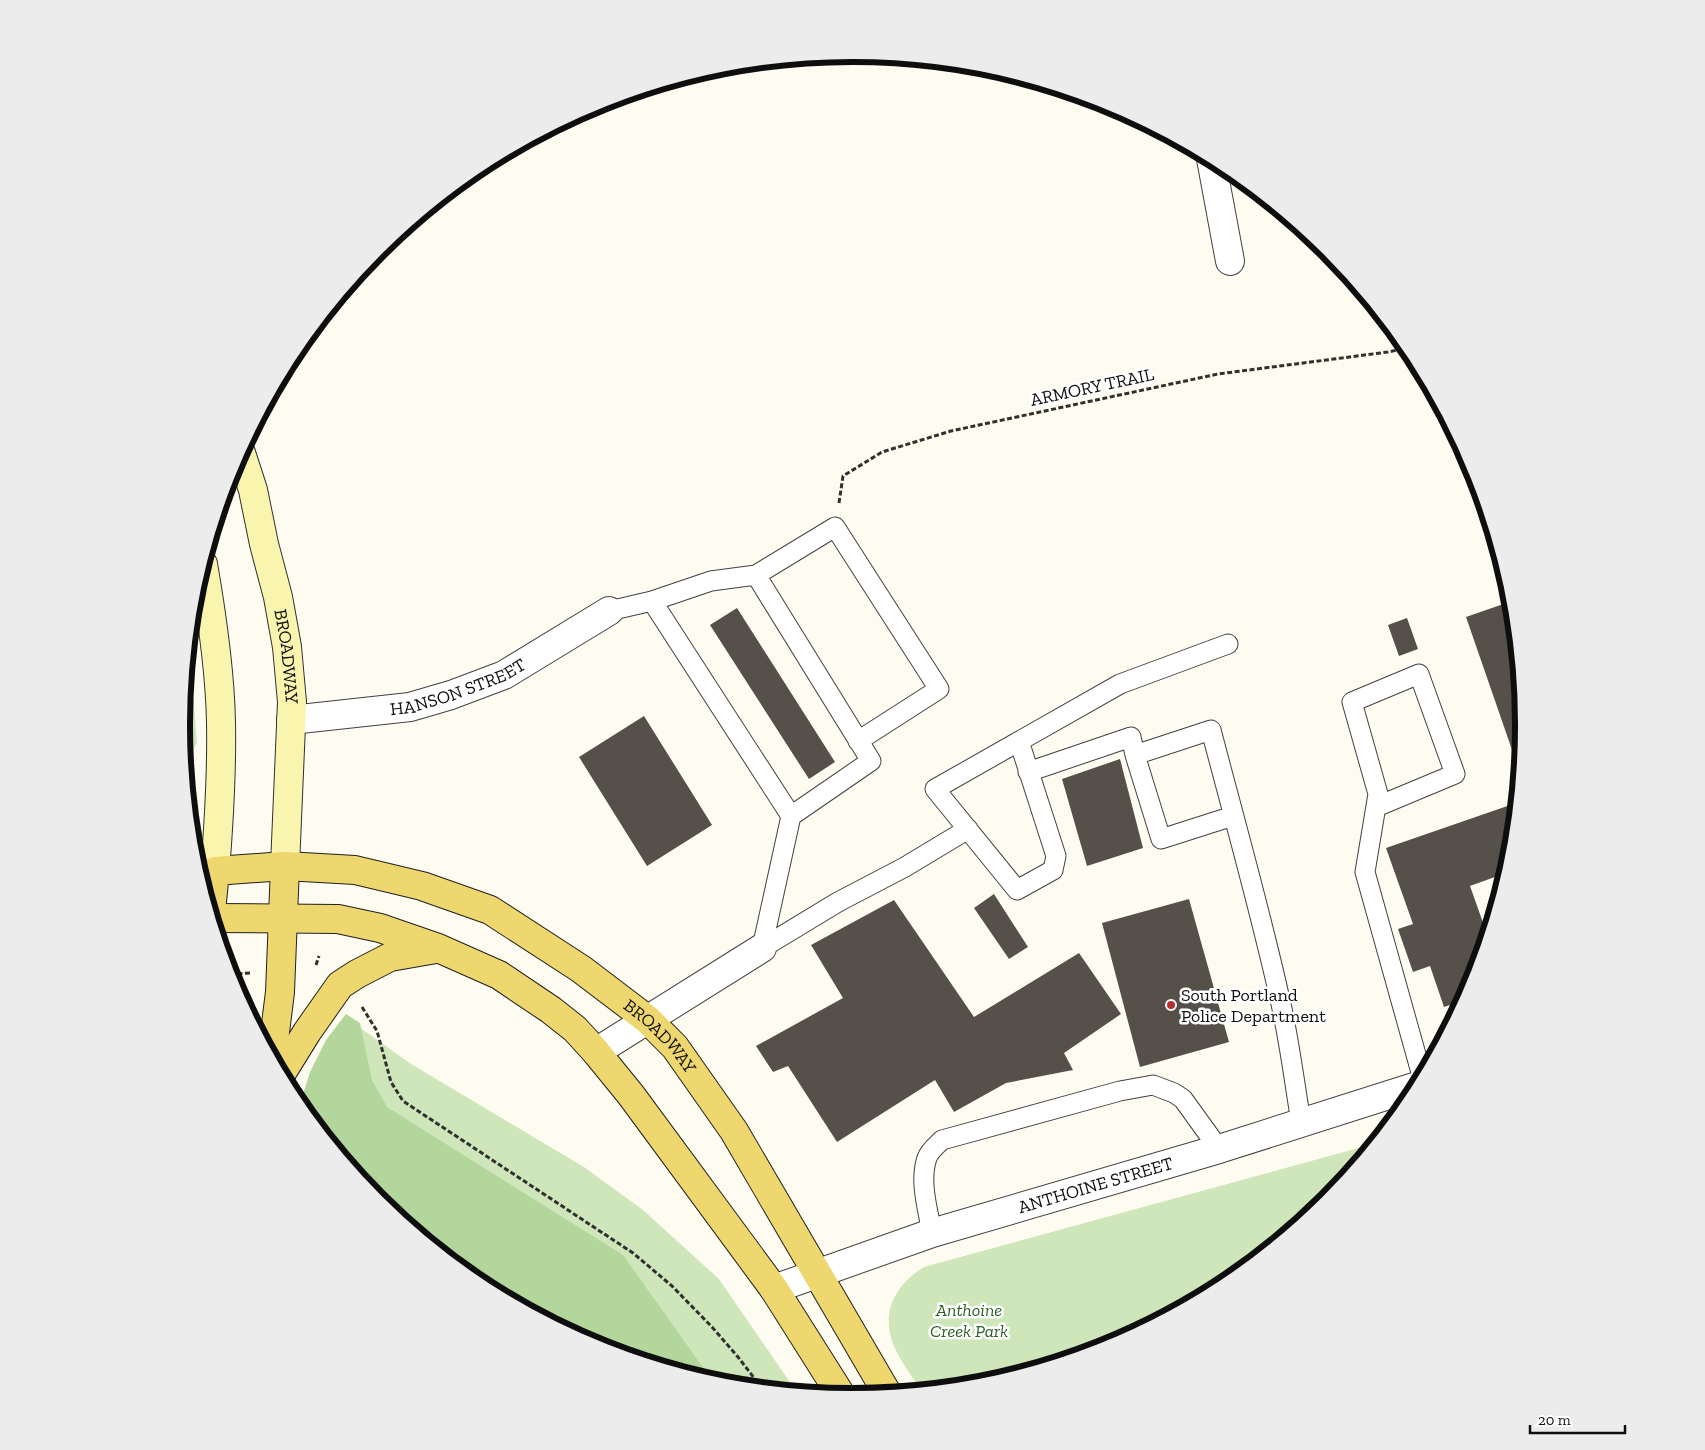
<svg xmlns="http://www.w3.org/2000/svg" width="1705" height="1450" viewBox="0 0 1705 1450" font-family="'Zilla Slab',serif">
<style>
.green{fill:#cfe6bb}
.forest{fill:#b2d69c}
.building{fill:#56504b}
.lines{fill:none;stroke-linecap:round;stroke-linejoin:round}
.lane-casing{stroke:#414141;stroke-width:21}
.street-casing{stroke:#414141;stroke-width:30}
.secondary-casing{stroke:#303030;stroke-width:30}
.primary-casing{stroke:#1f1f1f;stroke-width:30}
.path{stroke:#303030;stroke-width:3;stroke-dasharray:5 2.5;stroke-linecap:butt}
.lane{stroke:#fff;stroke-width:19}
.street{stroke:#fff;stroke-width:28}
.secondary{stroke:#f9f5af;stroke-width:28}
.primary{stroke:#eed76f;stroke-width:28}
.poi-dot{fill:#b43130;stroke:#fff;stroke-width:2}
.labels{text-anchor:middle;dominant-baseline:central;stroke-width:5;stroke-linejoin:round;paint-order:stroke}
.street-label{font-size:18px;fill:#0e0e0e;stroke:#fff}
.poi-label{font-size:18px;fill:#0e0e0e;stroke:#fff;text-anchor:start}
.park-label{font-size:18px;font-style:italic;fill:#2c6123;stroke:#fff}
.rim{fill:none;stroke:#0e0e0e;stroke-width:6}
</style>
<rect width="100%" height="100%" fill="#fefcf0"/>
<path class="green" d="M189,646L197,743L185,766L181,725Z
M359,1027L411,1064L584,1167L643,1210L719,1279L796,1391L721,1383L691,1374L341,1102Z
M1373,1144L1327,1200L1225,1283L1109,1345L983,1383L921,1390C912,1376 900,1361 894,1346C880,1313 895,1285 924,1267Z"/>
<path class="forest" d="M346,1014L360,1023L372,1080L387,1107L623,1255L712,1380L595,1345L479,1283L378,1199L300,1104L310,1072L326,1040Z"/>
<path class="building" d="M1512,601L1524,725L1519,770L1466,617Z
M737,608L835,762L809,779L710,625Z
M1407,618L1418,649L1399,656L1388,625Z
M644,716L712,825L647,866L579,757Z
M1120,759L1143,848L1087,866L1062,779Z
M1516,803L1511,856L1506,873L1470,886L1487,934L1473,982L1462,1001L1444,1007L1430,966L1413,972L1398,929L1413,924L1386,848Z
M994,894L1028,947L1009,959L974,908Z
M1189,899L1229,1042L1140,1067L1102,923Z
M894,900L974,1017L1079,953L1121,1014L1064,1053L1073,1070L1006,1083L954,1112L935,1080L837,1142L788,1066L773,1072L756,1046L843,998L811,945Z"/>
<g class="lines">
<defs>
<path id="lane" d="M756,575L835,527L939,689L858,741
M652,601L711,581L756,575L871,761L791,816
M609,611L652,601L791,816L762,948
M1019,741L1056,856L1053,870L1017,890L935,789L1120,684L1228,644
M1028,772L1131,737L1135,755
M1376,807L1455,774L1419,674L1352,702L1378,794L1365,872L1422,1076
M1233,816L1161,839L1135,755L1211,730C1234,818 1259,906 1279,995C1289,1037 1294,1080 1301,1122
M762,948L838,902L905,867L968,829
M932,1233C928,1210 919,1181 927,1158C930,1150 936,1146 942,1140L1120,1091L1153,1085L1174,1093L1183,1099L1219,1149"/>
<g id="street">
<path d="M1211,159L1230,261"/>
<path id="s1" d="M291,720L410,707L451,695L504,675L609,611"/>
<path d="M596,1052L762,948"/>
<path id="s2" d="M774,1289L932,1233L1219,1149L1417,1086"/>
</g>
<g id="secondary">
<path id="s3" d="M241,453L253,490L264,544L278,597L287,647L292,702L285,866"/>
<path d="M198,870L215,871C219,821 222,772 221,722C220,669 212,616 203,564"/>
</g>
<g id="primary">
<path id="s4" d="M211,912L215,871L285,866L355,870L422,886L490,910L581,969L648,1020L675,1047L734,1131L887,1393"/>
<path d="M213,918L338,919L380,928L438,948L499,975L551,1010L575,1029L596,1052L631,1095L774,1289L841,1395"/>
<path d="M272,1056L280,992L285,866"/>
<path d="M281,1074L307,1032L340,985L357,974L390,957L436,949"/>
</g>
</defs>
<use href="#lane" class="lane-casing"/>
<use href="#street" class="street-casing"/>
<use href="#secondary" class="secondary-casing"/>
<use href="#primary" class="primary-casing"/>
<path class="path" d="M839,503L843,476L882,452L951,431L1218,374L1388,352L1407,348
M316,965L319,956
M230,974L252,973
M362,1007L377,1031L391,1082L403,1101L633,1253L672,1286L712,1327L738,1357L761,1387"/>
<use href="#lane" class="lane"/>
<use href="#street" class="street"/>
<use href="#secondary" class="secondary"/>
<use href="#primary" class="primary"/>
</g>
<circle class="poi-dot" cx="1171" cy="1005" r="5"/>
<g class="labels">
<g class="street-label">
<text transform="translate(1092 387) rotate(-12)">ARMORY TRAIL</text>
<text stroke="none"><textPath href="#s3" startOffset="209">BROADWAY</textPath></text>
<text stroke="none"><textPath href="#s1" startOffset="171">HANSON STREET</textPath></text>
<text stroke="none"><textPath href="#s4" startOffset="535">BROADWAY</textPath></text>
<text stroke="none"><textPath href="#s2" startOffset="338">ANTHOINE STREET</textPath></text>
</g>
<g class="poi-label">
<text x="1181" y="995">South Portland<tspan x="1181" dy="21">Police Department</tspan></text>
</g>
<g class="park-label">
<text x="969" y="1310">Anthoine<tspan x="969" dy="21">Creek Park</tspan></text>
</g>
</g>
<path d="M0 0H1705V1450H0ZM852 62H853A662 662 0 0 1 1515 724V726A662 662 0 0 1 853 1388H852A662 662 0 0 1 190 726V724A662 662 0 0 1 852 62Z" fill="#ececec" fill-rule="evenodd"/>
<path class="rim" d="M852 62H853A662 662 0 0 1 1515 724V726A662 662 0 0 1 853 1388H852A662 662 0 0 1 190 726V724A662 662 0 0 1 852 62Z"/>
<path d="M1530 1425v8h95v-8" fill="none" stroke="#0e0e0e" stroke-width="2.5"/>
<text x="1538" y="1425" font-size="15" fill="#0e0e0e" stroke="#ffffff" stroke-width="4" paint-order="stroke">20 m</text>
</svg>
